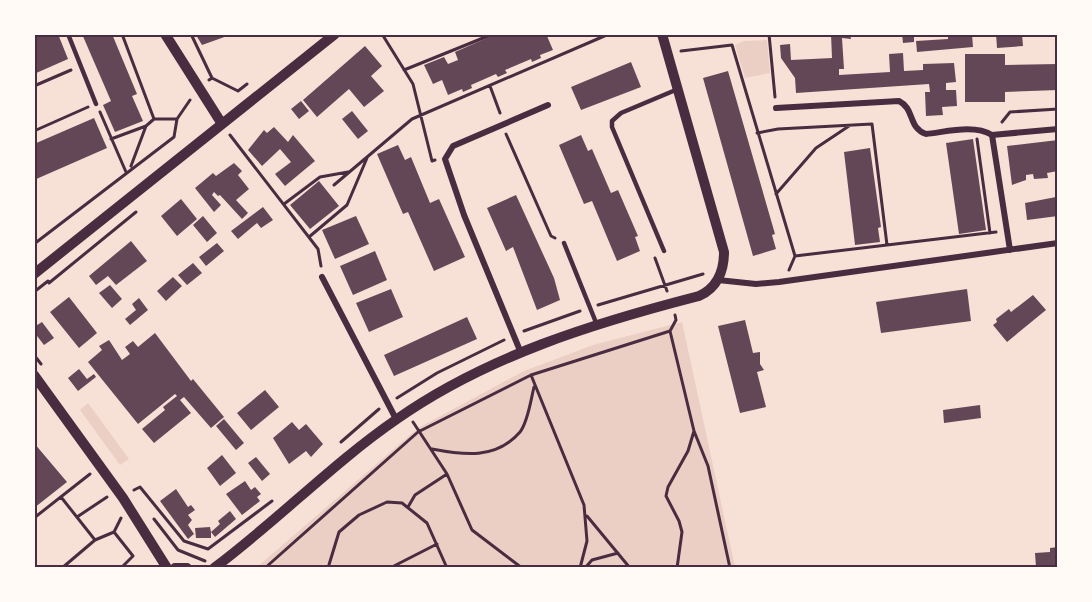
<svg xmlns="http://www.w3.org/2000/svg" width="1092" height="602" viewBox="0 0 1092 602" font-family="'Space Grotesk',sans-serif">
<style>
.green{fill:#ebcfc5}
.building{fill:#644757}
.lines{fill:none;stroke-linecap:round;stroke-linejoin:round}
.path{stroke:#4a2c40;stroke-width:3}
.service{stroke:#4a2c40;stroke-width:4.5}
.minor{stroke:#4a2c40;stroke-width:6}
.tertiary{stroke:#4a2c40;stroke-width:10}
.neatline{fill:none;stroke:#4a2c40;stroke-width:2}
</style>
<rect width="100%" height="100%" fill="#f7e1d7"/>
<path class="green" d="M767,40L770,73L745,78L735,45L744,41Z
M682,322L735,567L256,568L418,428L524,371L593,345Z
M88,403L129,459L120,465L80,410Z"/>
<path class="building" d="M41,34H58L68,59L34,74V37Z
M82,34H112L137,94L132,96L143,121L115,132L103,105L111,101Z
M496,34H551L547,36L553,50L540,55L541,58L532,62L531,59L505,70L507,73L498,77L496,74L471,85L472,88L463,92L462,89L448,95L442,80L433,84L424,65L444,57L448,64L458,60L455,52Z
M831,34H850L851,39L842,38L844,69H839V75L890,72L889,54L903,53L904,71L923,70V64L954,63L956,82L946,83V90H956L957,106L942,107L943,115L926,116L925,92H930L929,84L796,93L795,78L781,58L780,45L790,44L791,60L832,58Z
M902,34H914V42L903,43Z
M948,34H972L973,47L917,52L916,41L948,39Z
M996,34H1022L1023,46L997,48Z
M196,35H230L202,45Z
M365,46L382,66L371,76L384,91L364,107L349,89L317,117L303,100Z
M965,54H1005V65L1058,64V90L1005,92V102H965Z
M631,62L641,87L581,110L571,87Z
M728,71L775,234L772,235L776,249L753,256L703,78Z
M301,101L309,111L299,119L291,109Z
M352,111L368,131L358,139L342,119Z
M94,118L107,148L34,180V144Z
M274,127L288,142L293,135L315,161L285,186L275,174L291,162L280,149L262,166L248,150L264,130L267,133Z
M581,135L588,151L592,149L611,193L618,190L638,236L635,237L640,251L617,261L592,201L584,204L559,145Z
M973,139L986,230L959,234L946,143Z
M1058,140V171L1047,173L1048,178L1034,179L1033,174L1026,175V180L1012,185L1007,146Z
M398,145L405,160L411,157L430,203L439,199L465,257L434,271L408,212L403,214L377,154Z
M870,148L881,227L878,228L880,242L855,245L844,152Z
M234,163L242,171L238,175L249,189L236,200L248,213L242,219L220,195L218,196L214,192L212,195L221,205L214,212L195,188L213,173L216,176Z
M319,181L339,206L310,229L290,205Z
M516,195L554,278L560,300L537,310L513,247L506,251L487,208Z
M1056,197L1058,216L1027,220L1025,203Z
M181,199L197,219L177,236L161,216Z
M263,207L273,220L261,228L257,223L238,239L231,231Z
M203,216L217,233L207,242L193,225Z
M356,216L369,244L335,259L322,230Z
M131,241L147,261L116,285L108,276L96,285L89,276Z
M217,243L224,251L206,266L199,257Z
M375,251L387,280L353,295L340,266Z
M193,263L202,273L187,285L178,275Z
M173,277L182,286L166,301L157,291Z
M110,285L122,299L112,308L99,293Z
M391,289L403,317L369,332L356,303Z
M967,289L971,321L881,333L876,302Z
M1033,295L1046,310L1007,342L993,325L997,322L996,319L1009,309L1011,312Z
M69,297L97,333L79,348L50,312Z
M139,298L148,310L130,325L125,319L136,310L132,304Z
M467,317L477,339L394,376L384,355Z
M745,320L753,353L760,352V364L764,370L757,372L766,407L740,413L718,326Z
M42,322L54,338L44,345L34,332V327Z
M155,333L191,381L193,379L224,417L211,428L184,397L180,400L191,413L154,443L142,429L165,410L163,407L177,396L175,394L138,424L88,362L102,350L99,346L109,340L122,360L130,354L125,347L133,341L138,347Z
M79,369L87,379L94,374L96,377L78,391L68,378Z
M265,390L279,407L251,430L237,413Z
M980,405L981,418L944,423L943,410Z
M224,419L244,443L236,450L216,426Z
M292,422L299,430L306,424L323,444L311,457L306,451L289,464L273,438Z
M34,443L67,482L34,508Z
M222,455L236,473L220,486L207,468Z
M256,457L270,474L262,481L248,463Z
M245,481L251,490L255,487L261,494L257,497L260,501L242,515L226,494Z
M176,489L188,507L191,505L195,510L188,515L192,520L188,525L194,534L188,539L160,501Z
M230,511L236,519L215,537L211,532V538H196L195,528L210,527L211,532L220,524L218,521Z
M1058,547V567H1036L1035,553L1050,552V548Z"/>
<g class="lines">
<path class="path" d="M122,34L154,119
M191,34L212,78L209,80
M382,34L413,84L432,161L435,160
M769,34L775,97
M681,51L732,45L795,256L789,270
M404,70L493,34
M212,78L238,91L247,84
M34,86L71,70
M490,86L500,113
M100,112L126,172
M1002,122L1010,112L1058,109
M34,131L88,107
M757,133L778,129L872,124L887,245
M506,134L551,236L555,238
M230,135L318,249L321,266
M111,139L146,126
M977,139L990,233
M131,166L146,126L154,119H177
M334,185L412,119L609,34
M776,194L816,148L849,126
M284,204L320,177L348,172
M309,237L347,205L367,158
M34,244L174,137L177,119L190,100
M795,256L996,232
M655,258L667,291
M49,283L136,212
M34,292L48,281
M598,305L703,274
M675,315L676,320L670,331L694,431L688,451L668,487L666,496L679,521L682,532L677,568
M524,331L580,311
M34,355L41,364
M531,375L584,505L587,541L580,568
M397,398L437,373L504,340
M413,422L447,474L472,530L522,568
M694,431L708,466L730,568
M341,442L379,409
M432,449C463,455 496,460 520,432C528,422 531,399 534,387
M134,490L140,487L184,541L208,549L272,501
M61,497L95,540L114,532L133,556L121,568
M408,507L415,495L447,474
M587,516L630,568
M77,517L107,497
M34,518L90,474
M154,519L178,550L205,561
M114,532L121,518
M62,568L95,540
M265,568L418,432L531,375L670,331
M328,568L339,532L359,515L387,502L402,503L427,523L447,568
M390,568L437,544
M585,568L592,560L618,553"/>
<path class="service" d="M68,34L96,104
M564,243L597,325
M664,251L612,127V121L621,113L678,89"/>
<path class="minor" d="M776,108L899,101C915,109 908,128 926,134C946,132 974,124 992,135L1010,250
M992,135L1058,129
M322,277L396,419
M718,280L756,284L779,282L1058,243
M521,353L464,215L445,159L453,146L548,105"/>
<path class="tertiary" d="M165,34L222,124
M34,274L335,34
M34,375L123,498L167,568
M175,568H187
M214,568C277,521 333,463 397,419C487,356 594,323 699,296C717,288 724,271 724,252L662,34"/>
</g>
<rect width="1092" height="602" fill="none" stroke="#fffaf5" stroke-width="72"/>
<rect x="36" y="36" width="1020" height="530" class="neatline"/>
</svg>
